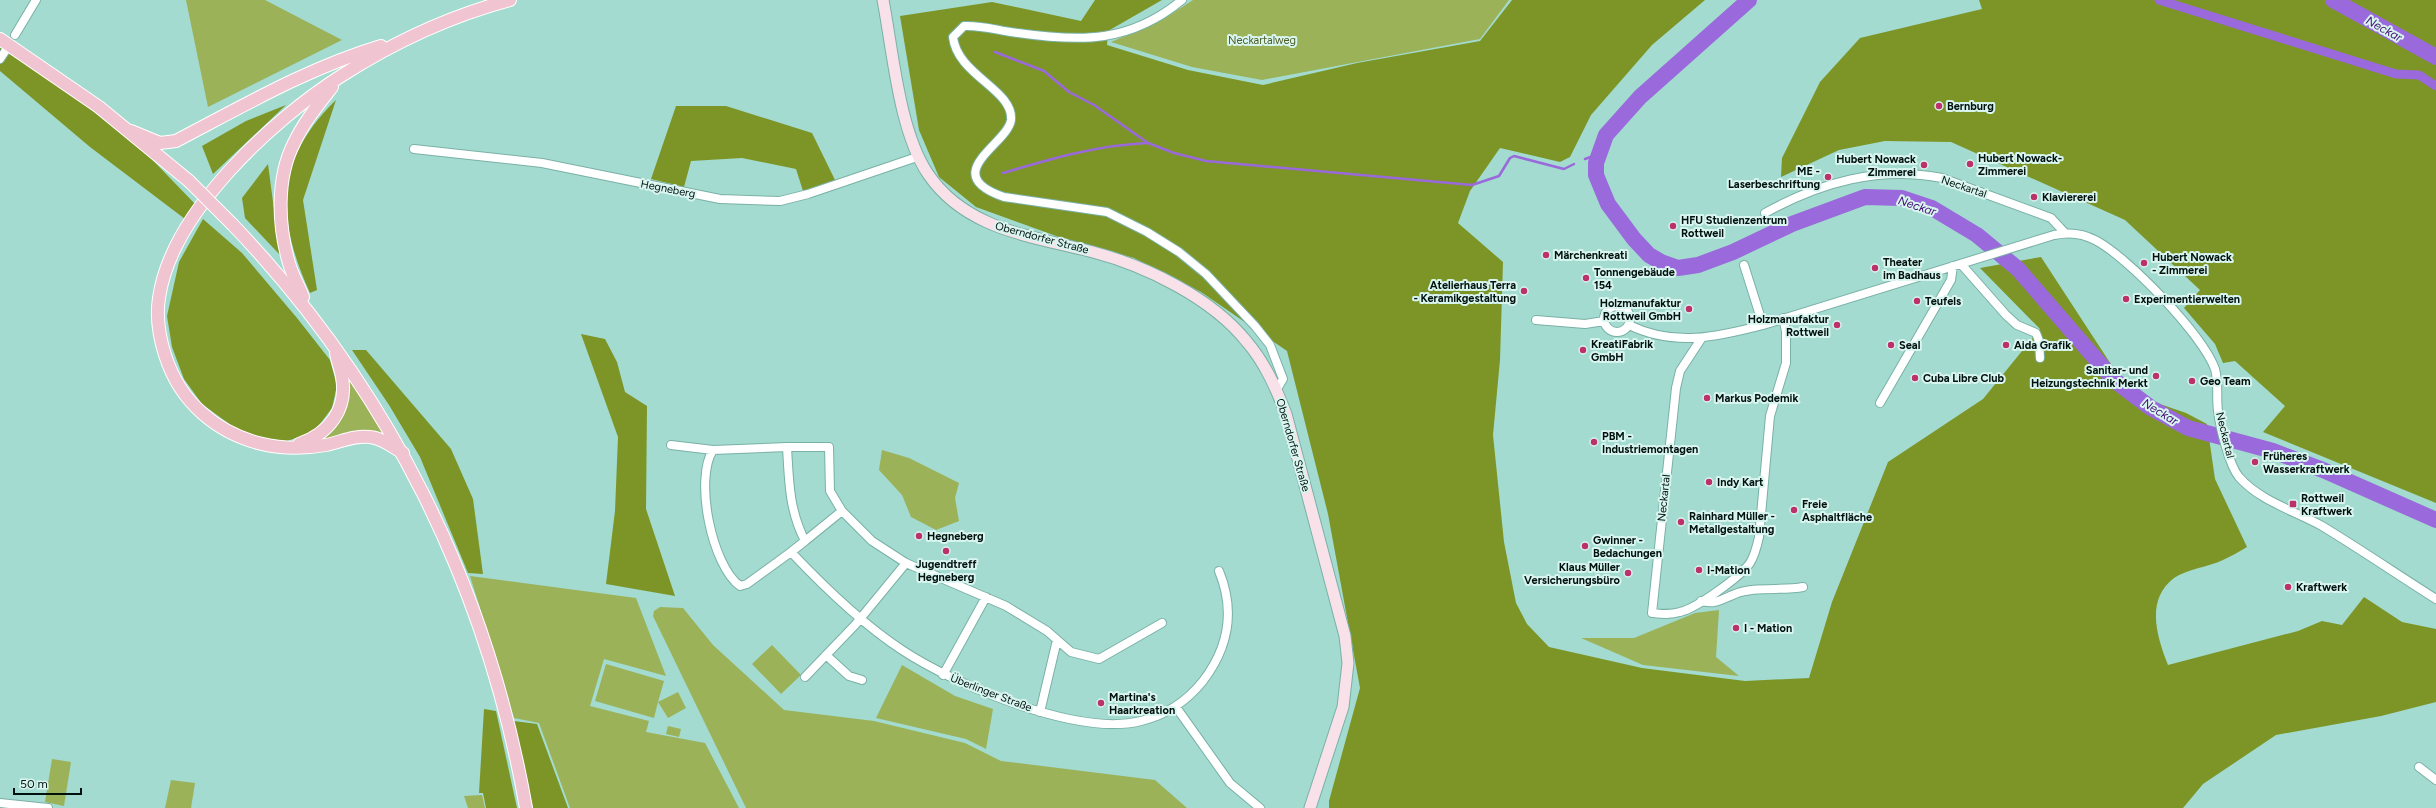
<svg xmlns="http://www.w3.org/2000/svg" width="2436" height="808" viewBox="0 0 2436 808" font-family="Figtree,sans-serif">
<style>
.green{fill:#9bb259}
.forest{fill:#7d9526}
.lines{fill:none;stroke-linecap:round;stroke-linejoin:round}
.stream{stroke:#9a69db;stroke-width:2.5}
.canal{stroke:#9a69db;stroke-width:9}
.river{stroke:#9a69db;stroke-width:16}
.street-casing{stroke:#7ab1a6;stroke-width:10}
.secondary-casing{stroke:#7ab1a6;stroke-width:13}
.primary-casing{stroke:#fff;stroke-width:14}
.street{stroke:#fff;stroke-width:8}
.secondary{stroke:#f8e1e8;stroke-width:11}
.primary{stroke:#f0c4d0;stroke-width:12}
.primary-bridge-casing{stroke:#fff;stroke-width:14;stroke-linecap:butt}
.primary-bridge{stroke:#f0c4d0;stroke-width:12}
.poi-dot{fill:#bc3169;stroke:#d9f5ef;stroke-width:1.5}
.labels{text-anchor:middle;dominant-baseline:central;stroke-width:4;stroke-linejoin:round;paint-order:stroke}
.park-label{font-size:11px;fill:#4e5c25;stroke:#d9f5ef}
.poi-label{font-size:11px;font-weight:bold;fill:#00110e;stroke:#d9f5ef;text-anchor:start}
.street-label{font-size:11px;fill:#00110e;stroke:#d9f5ef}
.water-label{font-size:12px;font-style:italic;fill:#460f78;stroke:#d9f5ef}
</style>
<rect width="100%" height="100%" fill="#a3dbd0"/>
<path class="green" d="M186,0H265L342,40L208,107Z
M1193,0H1509L1480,39L1262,80L1192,67L1111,42L1162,20Z
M348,377L386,437L320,443C344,421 349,410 348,377Z
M882,450L909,458L959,483L955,498L959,521L936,530L911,517L902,495L879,470Z
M470,576L636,598L666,676L604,659L590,706L649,721L646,732L705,743L739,808H570L539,723L514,718Z
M660,607L683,608L713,645L784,710L874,721L965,743L1001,761L1155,780L1187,808H746L653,616L654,611Z
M1719,610L1716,657L1739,676L1643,665L1581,638H1634L1695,613Z
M772,645L801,675L781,694L752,664Z
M606,664L664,681L658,702L678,692L686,708L668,718L658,702L654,718L595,701Z
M902,665L955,696L993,709L986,749L966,739L876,718Z
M668,726L681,729L679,737L666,734Z
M52,759L71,762L64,806L45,802Z
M171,780L195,783L191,808H165Z
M482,795L485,808H468L464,796Z"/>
<path class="forest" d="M1095,0H1162L1108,31L1107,45L1188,70L1263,85L1357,63L1480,41L1512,0H1705L1652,45L1591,115L1570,157L1560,162L1500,148L1470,191L1458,223L1503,262L1500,360L1493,435L1504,542L1516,603L1527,624L1549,647L1642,668L1745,681L1809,678L1832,602L1888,462L1983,399L2040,329L1980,268L2041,257L2118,375L2157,403L2186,413L2207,424L2215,479L2247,547C2239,552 2231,556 2223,560C2208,567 2187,569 2174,578C2145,600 2157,637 2168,665L2298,631L2322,621L2342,625L2364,597L2402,622L2436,629V702L2381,716L2276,735L2203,784L2183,808H1329V801L1360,688L1328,514L1287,351L1201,292L1134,258L1059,237L976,207L939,177L919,130L900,16L992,2L1081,21Z
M1979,0H2436V503L2263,432L2285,406L2235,361L2223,363L2215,344L2184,308L2200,290L2125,220L1951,142L1885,141L1839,150L1781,177L1782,158L1820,82L1860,38L1982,9Z
M0,47L72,95L141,148L196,205L185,219L90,147L0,71Z
M336,100L303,200L317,290L310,293C276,218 274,160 336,100Z
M286,105L213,174L202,146L246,121Z
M676,106H726L812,133L835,180L803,191L796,169L742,158L691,161L684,187L651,179Z
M268,164L280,255L245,218L242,198Z
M203,219L242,253L297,318L330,360L337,386L332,408L314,432L287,441L260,438L232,426L202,404L184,379L172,347L167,316L179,262Z
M581,334L605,339L617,362L625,392L647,406L646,509L675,596L606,584L615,511L618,437Z
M352,350H366L451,449L473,499L483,574L468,573L420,457L389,405Z
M484,709L496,711L517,808H486L483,793H479Z
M514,721L537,724L568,808H533Z"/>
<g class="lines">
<path class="stream" d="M995,52L1044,71L1069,92L1094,105L1148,143L1174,153L1206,161L1472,185L1499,176L1510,158L1514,156L1564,169L1574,164
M1585,159L1599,154
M1003,173C1050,159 1098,145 1147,143"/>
<path class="canal" d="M2159,0L2396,74L2419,75L2436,86"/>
<path class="river" d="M1749,0L1640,97L1606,135L1596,163V175L1608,204L1634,239L1649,255L1661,262L1678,268L1698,265L1733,252L1792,224L1865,197L1902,198L1932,208L1977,235L2018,269L2114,380L2151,408L2188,428L2273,451L2323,470L2436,520
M2333,0L2436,57"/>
<defs>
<path id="street" d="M1182,0C1130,43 1081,42 1018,33C999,31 983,25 964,26L953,37C957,75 1014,90 1011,120C1008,144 937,174 1004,197L1107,212L1147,232L1179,252L1206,274L1255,326L1270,345L1283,379L1277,389
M15,35L36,0
M0,59L6,50
M414,149L542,163L720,199L780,201L808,194L917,157
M1765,213C1821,182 1879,166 1942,178L2051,218L2064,232
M1961,264L2006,315L2017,325L2036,333L2039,341L2040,358
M1744,265L1763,325
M1604 319a13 13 0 1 1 26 0a13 13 0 1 1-26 0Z
M1536,320L1585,324L1604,321
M1629,325C1674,347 1717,337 1763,325L2054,235C2068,232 2082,233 2095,240C2128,257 2202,334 2215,369C2219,383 2216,397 2218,411C2220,427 2229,465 2239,477C2260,501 2295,511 2322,526C2360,549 2398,575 2436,599
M1701,339L1680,371L1676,388L1652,613C1662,614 1670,615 1680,612C1697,608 1740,577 1750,563C1755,555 1757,546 1759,537L1770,416L1786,363V331L1783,318
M1880,403L1951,280L1953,266
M671,445L713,450C694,479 712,566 740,586L747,584L791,552C825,588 861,623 902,650C955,685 1078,737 1141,721C1166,715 1187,701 1203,681C1229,647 1235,610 1219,571
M787,447H829L830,491L842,511L805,541
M713,450L787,447C789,481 789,510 805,541L791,552
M842,511L872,541L906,563L1006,606L1047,631L1071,652L1099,659L1162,623
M1701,601C1716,605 1722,599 1735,594C1754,586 1782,591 1803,587
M826,655L849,676L862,680
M943,675L986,597
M805,677L855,625L906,563
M1176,707L1230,783L1260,808
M1040,712L1057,640
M2419,767L2436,780
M0,803L48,808"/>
<path id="secondary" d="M883,0C893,52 899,131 928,174C966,230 1032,236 1093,252C1146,266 1212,298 1247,342C1265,363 1276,388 1286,414L1345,636L1348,663L1343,707L1310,808"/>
<path id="primary" d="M0,39L99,107L189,181
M131,131L160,143L176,141C243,106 308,68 381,46
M233,225C389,388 487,586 526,808
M303,297C299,286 292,275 289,263C278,226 276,178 294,143C304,122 318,105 332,87
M299,444C328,434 348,410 342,377C341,369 337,361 336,353
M403,453C393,447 382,438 370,437C354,435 341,442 326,445C282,453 237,444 202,413C185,398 172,377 165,355C159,336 156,317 159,298C171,213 272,120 341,76C394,42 450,16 510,0"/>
</defs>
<use href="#street" class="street-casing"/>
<use href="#secondary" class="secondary-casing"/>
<use href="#primary" class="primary-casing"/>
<use href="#street" class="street"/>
<use href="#secondary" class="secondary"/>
<use href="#primary" class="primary"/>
<defs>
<path id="primary-bridge" d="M189,181L233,225"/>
</defs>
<use href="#primary-bridge" class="primary-bridge-casing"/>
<use href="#primary-bridge" class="primary-bridge"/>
</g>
<g class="poi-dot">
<circle cx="1939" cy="106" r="4"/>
<circle cx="1970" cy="164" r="4"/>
<circle cx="1924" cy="165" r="4"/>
<circle cx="1828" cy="177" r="4"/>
<circle cx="2034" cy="197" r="4"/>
<circle cx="1673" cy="226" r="4"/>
<circle cx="1546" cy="255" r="4"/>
<circle cx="2144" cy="263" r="4"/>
<circle cx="1875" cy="268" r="4"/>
<circle cx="1586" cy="278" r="4"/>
<circle cx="1524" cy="291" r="4"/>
<circle cx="2126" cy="299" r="4"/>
<circle cx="1917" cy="301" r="4"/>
<circle cx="1689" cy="309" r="4"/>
<circle cx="1837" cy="325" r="4"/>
<circle cx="1891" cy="345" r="4"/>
<circle cx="2006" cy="345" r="4"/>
<circle cx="1583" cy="350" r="4"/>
<circle cx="2156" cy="376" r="4"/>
<circle cx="1915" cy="378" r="4"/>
<circle cx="2192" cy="381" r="4"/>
<circle cx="1707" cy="398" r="4"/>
<circle cx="1594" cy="442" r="4"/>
<circle cx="2255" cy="462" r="4"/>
<circle cx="1709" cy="482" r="4"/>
<rect x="2289" y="500" width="8" height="8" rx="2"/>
<circle cx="1794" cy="510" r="4"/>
<circle cx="1681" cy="522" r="4"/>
<circle cx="919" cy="536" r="4"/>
<circle cx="1585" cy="546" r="4"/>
<circle cx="946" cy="551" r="4"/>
<circle cx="1699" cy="570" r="4"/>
<circle cx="1628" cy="573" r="4"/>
<circle cx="2288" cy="587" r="4"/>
<circle cx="1736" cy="628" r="4"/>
<circle cx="1101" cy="703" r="4"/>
</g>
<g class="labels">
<g class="park-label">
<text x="1262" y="40">Neckartalweg</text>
</g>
<g class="poi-label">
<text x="1947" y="106">Bernburg</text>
<text x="1978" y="158">Hubert Nowack-<tspan x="1978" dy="13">Zimmerei</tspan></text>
<text x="1916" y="159" text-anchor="end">Hubert Nowack<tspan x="1916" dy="13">Zimmerei</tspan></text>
<text x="1820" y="171" text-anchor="end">ME -<tspan x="1820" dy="13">Laserbeschriftung</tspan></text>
<text x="2042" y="197">Klaviererei</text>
<text x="1681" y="220">HFU Studienzentrum<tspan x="1681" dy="13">Rottweil</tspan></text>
<text x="1554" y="255">Märchenkreati</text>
<text x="2152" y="257">Hubert Nowack<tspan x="2152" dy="13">- Zimmerei</tspan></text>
<text x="1883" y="262">Theater<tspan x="1883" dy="13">im Badhaus</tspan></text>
<text x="1594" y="272">Tonnengebäude<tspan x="1594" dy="13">154</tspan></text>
<text x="1516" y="285" text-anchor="end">Atelierhaus Terra<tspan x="1516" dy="13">- Keramikgestaltung</tspan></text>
<text x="2134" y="299">Experimentierwelten</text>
<text x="1925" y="301">Teufels</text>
<text x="1681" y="303" text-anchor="end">Holzmanufaktur<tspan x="1681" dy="13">Rottweil GmbH</tspan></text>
<text x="1829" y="319" text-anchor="end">Holzmanufaktur<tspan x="1829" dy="13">Rottweil</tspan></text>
<text x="1591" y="344">KreatiFabrik<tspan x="1591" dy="13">GmbH</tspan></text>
<text x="1899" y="345">Seal</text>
<text x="2014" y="345">Aida Grafik</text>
<text x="2148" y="370" text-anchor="end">Sanitar- und<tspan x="2148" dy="13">Heizungstechnik Merkt</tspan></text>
<text x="1923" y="378">Cuba Libre Club</text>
<text x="2200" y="381">Geo Team</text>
<text x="1715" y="398">Markus Podemik</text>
<text x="1602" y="436">PBM -<tspan x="1602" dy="13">Industriemontagen</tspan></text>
<text x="2263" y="456">Früheres<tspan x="2263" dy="13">Wasserkraftwerk</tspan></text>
<text x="1717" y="482">Indy Kart</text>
<text x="2301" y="498">Rottweil<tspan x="2301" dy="13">Kraftwerk</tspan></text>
<text x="1802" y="504">Freie<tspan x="1802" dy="13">Asphaltfläche</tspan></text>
<text x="1689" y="516">Rainhard Müller -<tspan x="1689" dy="13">Metallgestaltung</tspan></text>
<text x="927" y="536">Hegneberg</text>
<text x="1593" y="540">Gwinner -<tspan x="1593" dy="13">Bedachungen</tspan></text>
<text x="946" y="564" text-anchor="middle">Jugendtreff<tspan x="946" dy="13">Hegneberg</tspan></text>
<text x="1620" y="567" text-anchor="end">Klaus Müller<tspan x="1620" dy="13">Versicherungsbüro</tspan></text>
<text x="1707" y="570">I-Mation</text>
<text x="2296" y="587">Kraftwerk</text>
<text x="1744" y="628">I - Mation</text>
<text x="1109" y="697">Martina's<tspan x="1109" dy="13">Haarkreation</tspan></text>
</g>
<g class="street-label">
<text transform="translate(1964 187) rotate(19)">Neckartal</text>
<text transform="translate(668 189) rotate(11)">Hegneberg</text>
<text transform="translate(1042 238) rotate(15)">Oberndorfer Straße</text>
<text transform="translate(2225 435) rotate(76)">Neckartal</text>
<text transform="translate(1293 445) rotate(74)">Oberndorfer Straße</text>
<text transform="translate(1664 498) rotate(-84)">Neckartal</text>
<text transform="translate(991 693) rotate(21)">Überlinger Straße</text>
</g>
<g class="water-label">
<text transform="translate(2384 29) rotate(29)">Neckar</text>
<text transform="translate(1917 206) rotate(18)">Neckar</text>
<text transform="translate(2160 412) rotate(31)">Neckar</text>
</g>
</g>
<path d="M14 788v6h67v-6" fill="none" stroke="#00110e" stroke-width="2"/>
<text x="20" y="788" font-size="12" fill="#00110e" stroke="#d9f5ef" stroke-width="3" paint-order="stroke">50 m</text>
</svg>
